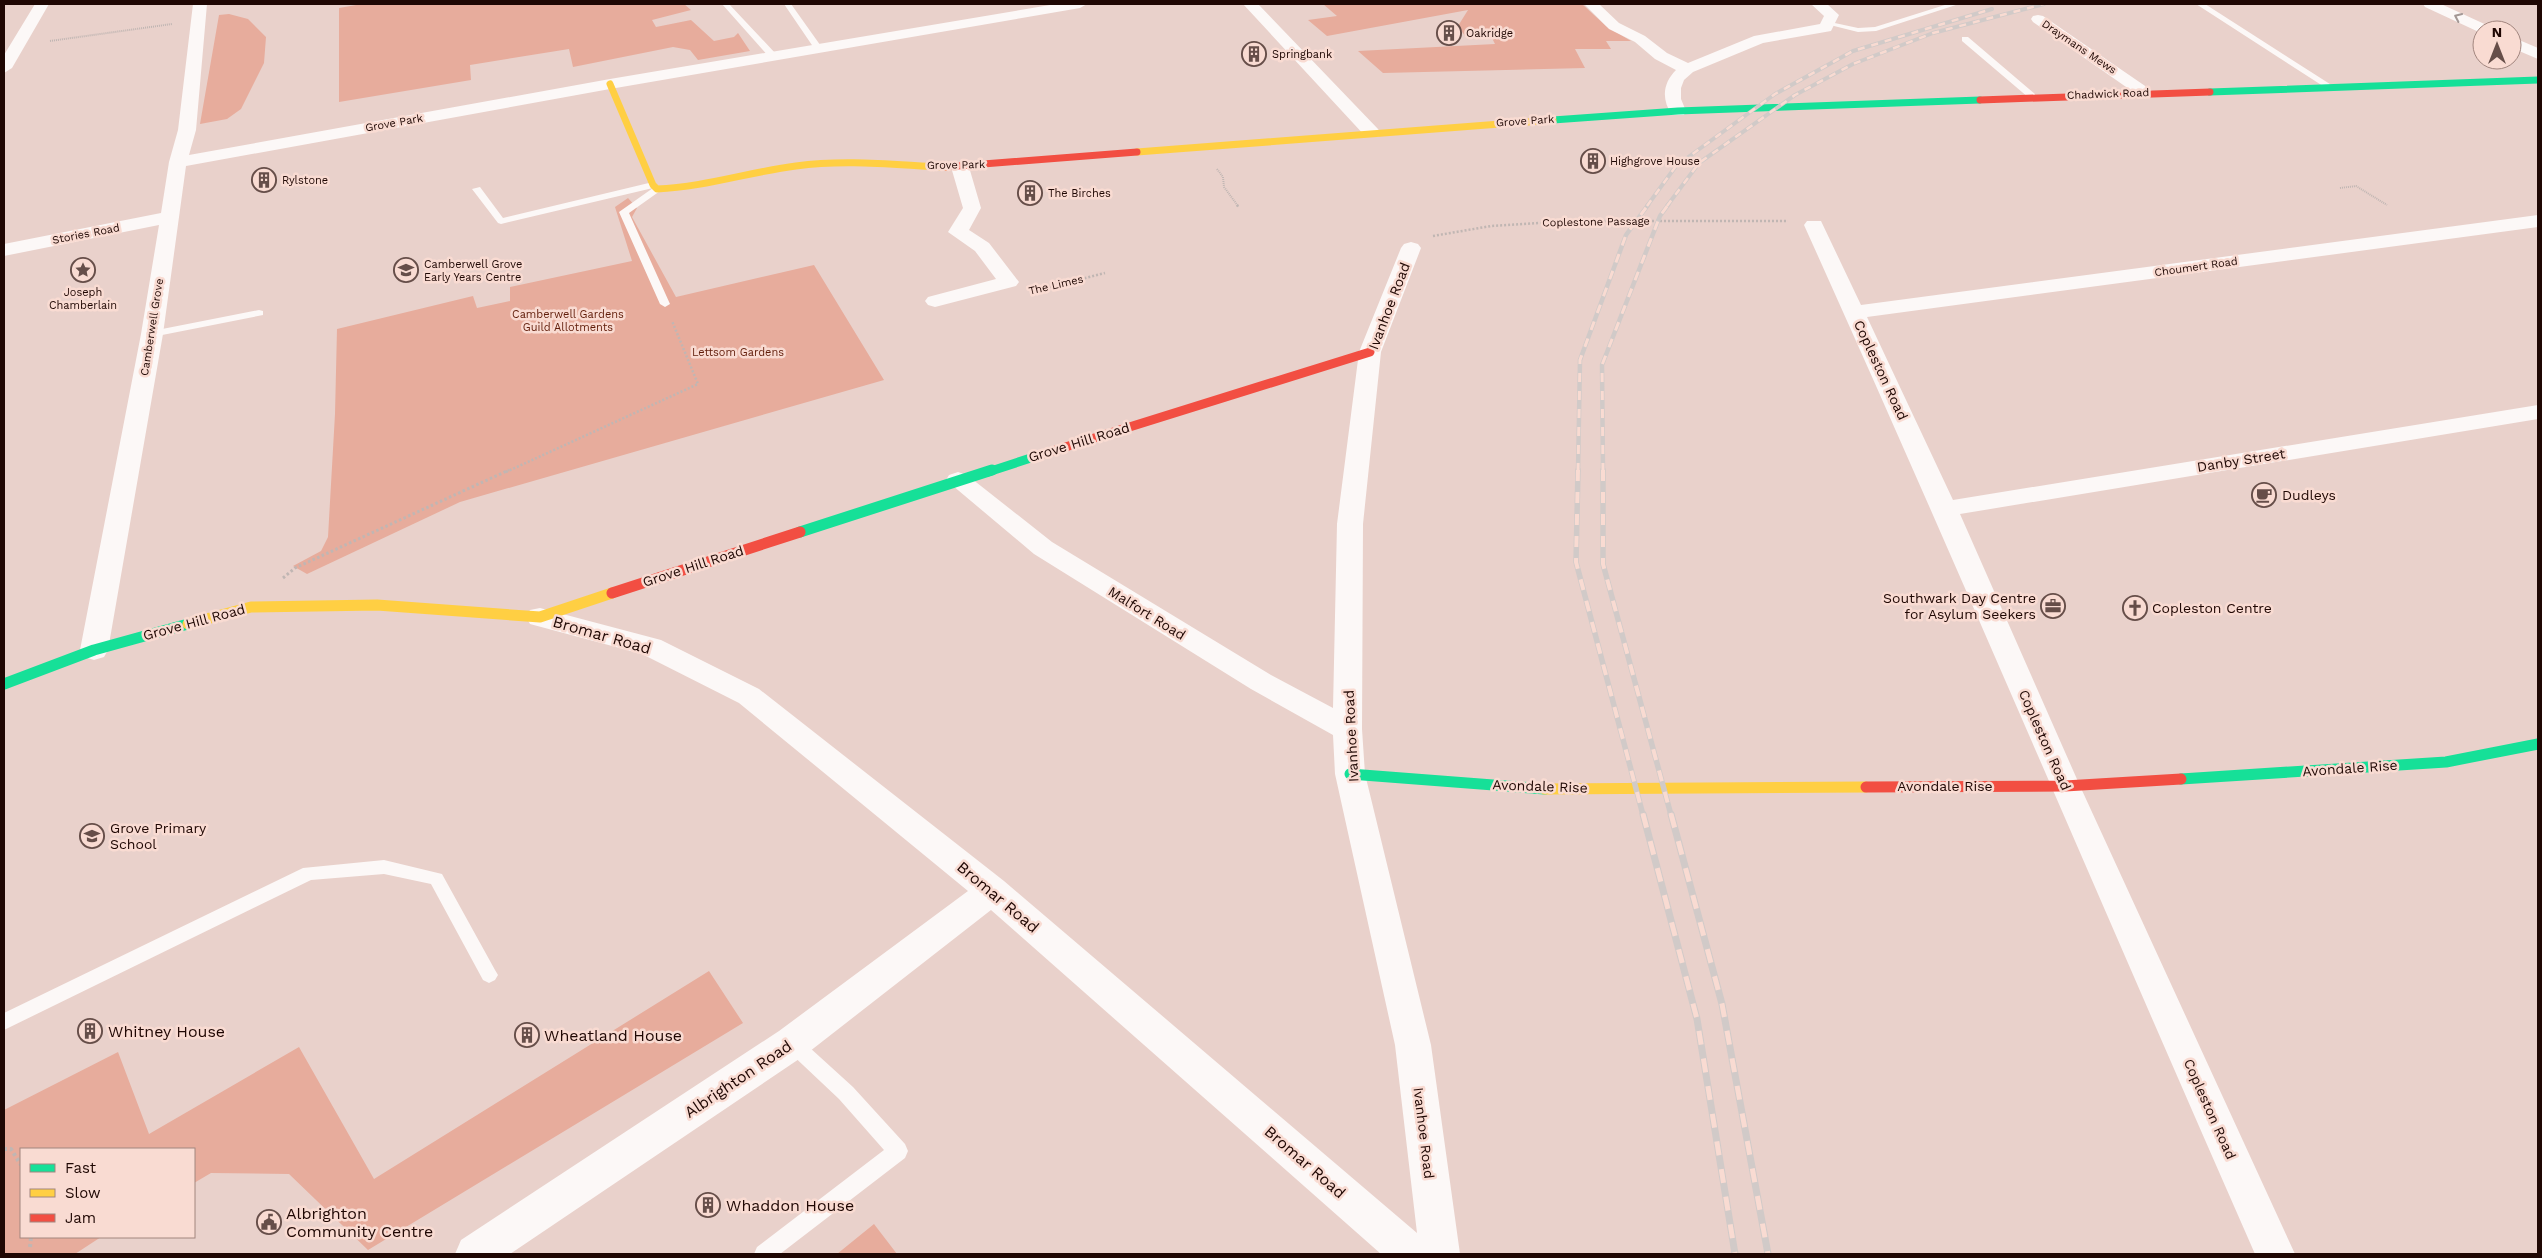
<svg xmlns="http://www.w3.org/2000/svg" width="2542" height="1258" viewBox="0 0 2542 1258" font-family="'Work Sans',sans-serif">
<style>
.green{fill:#e7ac9c}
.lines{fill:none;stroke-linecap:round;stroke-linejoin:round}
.path-far3{stroke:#c0b6b3;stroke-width:2;stroke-dasharray:1 1;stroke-linecap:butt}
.path-far2{stroke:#c0b6b3;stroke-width:2.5;stroke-dasharray:2 2;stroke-linecap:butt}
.path-far1{stroke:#c0b6b3;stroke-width:3;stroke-dasharray:2.5 2.5;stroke-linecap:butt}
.path{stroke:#c0b6b3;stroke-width:4;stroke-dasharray:3 3;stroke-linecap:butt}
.lane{fill:#fcf8f7;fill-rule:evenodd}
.street{fill:#fcf8f7;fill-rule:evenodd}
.fast-far2{stroke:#16e098;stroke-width:7}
.fast-far1{stroke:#16e098;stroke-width:9}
.fast{stroke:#16e098;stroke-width:11}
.slow-far1{stroke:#ffcf43;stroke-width:7}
.slow{stroke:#ffcf43;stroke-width:11}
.jam-far2{stroke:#f24e42;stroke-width:7}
.jam-far1{stroke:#f24e42;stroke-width:9}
.jam{stroke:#f24e42;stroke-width:11}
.rail-far3-casing{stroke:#d1cac8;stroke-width:4}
.rail-far2-casing{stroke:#d1cac8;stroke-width:4.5}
.rail-far1-casing{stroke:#d1cac8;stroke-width:5.5}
.rail-casing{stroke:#d1cac8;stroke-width:7}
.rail-far3{stroke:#f9dbd2;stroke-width:2.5;stroke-dasharray:7;stroke-linecap:butt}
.rail-far2{stroke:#f9dbd2;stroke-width:3;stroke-dasharray:9;stroke-linecap:butt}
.rail-far1{stroke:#f9dbd2;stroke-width:4;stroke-dasharray:11;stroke-linecap:butt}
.rail{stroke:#f9dbd2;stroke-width:5;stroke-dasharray:14;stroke-linecap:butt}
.oneway{stroke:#a49895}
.labels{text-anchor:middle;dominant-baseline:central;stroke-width:5;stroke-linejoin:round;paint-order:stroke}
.far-poi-label{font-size:11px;fill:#1f0703;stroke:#f9dbd2;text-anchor:start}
.far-street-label{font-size:11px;fill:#1f0703;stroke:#f9dbd2}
.far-park-label{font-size:11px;fill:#601c09;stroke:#f9dbd2}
.street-label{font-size:14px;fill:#1f0703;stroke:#f9dbd2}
.poi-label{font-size:14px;fill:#1f0703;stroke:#f9dbd2;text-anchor:start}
.near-street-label{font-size:16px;fill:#1f0703;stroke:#f9dbd2}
.near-poi-label{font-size:16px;fill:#1f0703;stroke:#f9dbd2;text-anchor:start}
</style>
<rect width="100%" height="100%" fill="#e9d1cb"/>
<path class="green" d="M362,4H684L691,10L652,20L656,27L691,20L714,41L734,37L738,33L750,51L698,60L690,50L673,47L573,67L569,49L470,65L471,80L339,102V8Z
M1323,4H1582L1606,26L1631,41H1606L1611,49H1575L1585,68L1383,73L1358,51L1495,44L1490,34L1465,36L1458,26L1468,10L1327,36L1308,20L1337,16Z
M229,14L248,19L266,37L264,63L241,109L227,119L200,124L219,15Z
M628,198L637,208L632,217L676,297L814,265L884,380L460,502L307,574L293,566L321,551L328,537L335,414L337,329L473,296L477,308L510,301V287L632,261L615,207Z
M709,971L743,1023L368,1250L289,1174L211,1173L194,1183V1149H21V1237H101L75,1254H4V1110L118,1052L149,1134L299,1047L374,1179Z
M874,1224L897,1254H837Z"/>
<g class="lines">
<path class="path-far3" d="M50,41L172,24
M1217,169L1223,177L1224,187L1238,206
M2340,188L2356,186L2387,205"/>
<path class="path-far2" d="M1237,205L1239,208
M1433,236L1491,226L1570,221H1788
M1034,291L1105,273
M506,472L698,384L672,321"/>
<path class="path-far1" d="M283,578L295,568L509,470"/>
<path class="path" d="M4,1149H11L21,1165
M30,1247L31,1237"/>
<path class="lane" d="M722,4H729L776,54V58H770Z
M784,4H791L823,49L822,51H816Z
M1948,4H1959L1876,31L1858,32L1826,24L1830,22L1858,28L1875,27Z
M2196,4H2205L2333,86L2326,88Z
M1962,37H1968L2035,94V98H2029L1962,41Z
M653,182L660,187V191L629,213L670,304L665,307L660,304L619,212L653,188L501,224L498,223L472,189L480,187L503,218Z
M259,310L263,311V315L152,337L147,334L152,331Z
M384,860L442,874L495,970L498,975L495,980L489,983L483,980L431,884L384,874L311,880L4,1030V1013L303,868Z
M792,1035L798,1037L853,1087L905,1144L908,1151L905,1158L780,1254H754L757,1247L884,1150L839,1099L786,1049L783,1043L786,1037Z"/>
<path class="street" d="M35,4H49L12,68L4,73V55Z
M193,4H207L196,130L189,155L610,79L1056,4H1087L1080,8L610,89L186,166L163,334L108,650L104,657L94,660L84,657L80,650L141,334L159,225L4,256V244L161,213L169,162L178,130Z
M1243,4H1258L1378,129L1381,133L1378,137H1366Z
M1584,4H1599L1619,23L1645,36L1667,53L1688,63L1754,36L1820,24L1824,16L1811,4H1827L1839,15L1831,31L1763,43L1693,72L1684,80L1681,88V99L1686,111L1684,115H1672C1661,99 1663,83 1676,70L1655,59L1635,42L1609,29Z
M2423,4H2441L2491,27L2494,30H2482L2481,33L2425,7Z
M2038,15L2043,16L2151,90L2153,93L2151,96H2139L2033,22L2031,19L2033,16Z
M2512,37L2538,48V59L2512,48Z
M960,162L966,163L969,167L981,208L969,230L989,243L1019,282L1016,286L935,307L928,305L925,301L928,297L996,279L975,251L948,232L963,208L951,167L954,163Z
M2538,215V227L1867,317L1953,500L2538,405V419L1960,514L2080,786L2295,1254H2255C2104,911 1958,566 1804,225L1807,221H1821L1861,305Z
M1411,242L1418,244L1421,248L1381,352L1363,524L1362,729L1365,774L1431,1045L1460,1254H1381L991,910L805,1055L510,1254H455L461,1240L779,1031L968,891L739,703L642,654L530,624L526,617L530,610L540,608L661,640L759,689L1004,881L1417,1233L1395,1045L1335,774L1333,735L1251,689L1034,554L946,480L949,475L958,472L967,475L1052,542L1271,675L1333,708L1337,524L1359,352L1401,248L1404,244Z"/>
<path class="fast-far2" d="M2210,92L2538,80
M1553,120L1678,111L1980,100"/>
<path class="fast-far1" d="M988,472L1043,454"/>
<path class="fast" d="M800,532L992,470
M4,684L94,650L188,624
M1350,774L1545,789
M2181,779L2446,762L2538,744"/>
<path class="slow-far1" d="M610,84L653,185L657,189C705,187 749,172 796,166C846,159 896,165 945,167
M1137,152L1553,120"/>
<path class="slow" d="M188,624L251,607L377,605L540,617L612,593
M1545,789L1866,787"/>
<path class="jam-far2" d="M1980,100L2210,92
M945,167L1137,152"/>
<path class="jam-far1" d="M1043,454L1370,352"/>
<path class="jam" d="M612,593L800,532
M1866,787L2065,786L2181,779"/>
<defs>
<path id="rail-far3" d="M1647,206L1676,166L1775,94L1853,51L1992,9
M1667,206L1699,163L1795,95L1853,64L1933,33L2044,4"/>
<path id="rail-far2" d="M1578,472L1580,360L1626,235L1648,205
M1603,472L1602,365L1660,216L1668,205"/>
<path id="rail-far1" d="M1578,470L1576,562L1643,815
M1603,470V564L1671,815"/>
<path id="rail" d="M1643,814L1697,1019L1735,1254
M1671,814L1722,1004L1768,1254"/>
</defs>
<use href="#rail-far3" class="rail-far3-casing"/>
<use href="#rail-far2" class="rail-far2-casing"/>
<use href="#rail-far1" class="rail-far1-casing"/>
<use href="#rail" class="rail-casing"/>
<use href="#rail-far3" class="rail-far3"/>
<use href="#rail-far2" class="rail-far2"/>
<use href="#rail-far1" class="rail-far1"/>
<use href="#rail" class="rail"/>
</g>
<defs><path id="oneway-chevron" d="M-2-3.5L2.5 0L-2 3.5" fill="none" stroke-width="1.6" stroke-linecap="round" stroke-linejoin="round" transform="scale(1.25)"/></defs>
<use class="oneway" href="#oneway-chevron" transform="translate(2458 17) rotate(-155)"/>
<defs>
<symbol id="building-ring" viewBox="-11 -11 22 22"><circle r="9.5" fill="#f9dbd2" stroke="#664e49" stroke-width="1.5"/><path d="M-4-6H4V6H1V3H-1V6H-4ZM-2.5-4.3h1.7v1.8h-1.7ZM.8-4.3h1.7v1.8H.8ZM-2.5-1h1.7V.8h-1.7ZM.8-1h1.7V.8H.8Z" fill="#664e49"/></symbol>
<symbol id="sight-ring" viewBox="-11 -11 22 22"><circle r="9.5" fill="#f9dbd2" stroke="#664e49" stroke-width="1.5"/><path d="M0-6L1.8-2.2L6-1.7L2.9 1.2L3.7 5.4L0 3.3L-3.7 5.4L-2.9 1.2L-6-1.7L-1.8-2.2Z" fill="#664e49"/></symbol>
<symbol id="school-ring" viewBox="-11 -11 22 22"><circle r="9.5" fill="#f9dbd2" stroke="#664e49" stroke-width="1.5"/><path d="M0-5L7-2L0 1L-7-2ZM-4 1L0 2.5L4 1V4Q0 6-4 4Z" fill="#664e49"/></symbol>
<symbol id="cafe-ring" viewBox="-11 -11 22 22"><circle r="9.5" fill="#f9dbd2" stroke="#664e49" stroke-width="1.5"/><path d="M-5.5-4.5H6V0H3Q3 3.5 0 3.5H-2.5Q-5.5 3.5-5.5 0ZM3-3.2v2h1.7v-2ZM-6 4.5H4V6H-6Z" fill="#664e49"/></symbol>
<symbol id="office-ring" viewBox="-11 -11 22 22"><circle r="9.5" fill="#f9dbd2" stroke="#664e49" stroke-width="1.5"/><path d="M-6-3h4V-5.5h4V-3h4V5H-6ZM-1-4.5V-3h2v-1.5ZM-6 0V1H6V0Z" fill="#664e49"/></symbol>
<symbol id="church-ring" viewBox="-11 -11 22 22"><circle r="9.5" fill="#f9dbd2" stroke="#664e49" stroke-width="1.5"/><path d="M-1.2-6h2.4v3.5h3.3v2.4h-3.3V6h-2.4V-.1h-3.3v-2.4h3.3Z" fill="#664e49"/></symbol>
<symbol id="civic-ring" viewBox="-11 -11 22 22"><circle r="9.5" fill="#f9dbd2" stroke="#664e49" stroke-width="1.5"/><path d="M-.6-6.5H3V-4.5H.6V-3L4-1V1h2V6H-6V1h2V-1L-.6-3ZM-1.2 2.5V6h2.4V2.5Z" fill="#664e49"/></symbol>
</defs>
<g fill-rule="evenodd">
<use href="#building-ring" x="1435" y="19" width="28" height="28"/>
<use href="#building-ring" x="1240" y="40" width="28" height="28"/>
<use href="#building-ring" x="1579" y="147" width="28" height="28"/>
<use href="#building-ring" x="250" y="166" width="28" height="28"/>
<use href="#building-ring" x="1016" y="179" width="28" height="28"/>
<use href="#sight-ring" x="69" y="256" width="28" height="28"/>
<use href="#school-ring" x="392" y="256" width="28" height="28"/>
<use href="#cafe-ring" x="2250" y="481" width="28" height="28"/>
<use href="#office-ring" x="2039" y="592" width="28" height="28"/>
<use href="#church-ring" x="2121" y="594" width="28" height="28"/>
<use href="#school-ring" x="78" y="822" width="28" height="28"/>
<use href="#building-ring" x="76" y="1017" width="28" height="28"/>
<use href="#building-ring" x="513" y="1021" width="28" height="28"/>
<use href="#building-ring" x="694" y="1191" width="28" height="28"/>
<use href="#civic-ring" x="255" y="1208" width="28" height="28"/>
</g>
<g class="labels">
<g class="far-poi-label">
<text x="1466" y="33">Oakridge</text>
<text x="1272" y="54">Springbank</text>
<text x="1610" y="161">Highgrove House</text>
<text x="282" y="180">Rylstone</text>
<text x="1048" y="193">The Birches</text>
<text x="424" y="264">Camberwell Grove<tspan x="424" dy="13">Early Years Centre</tspan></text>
<text x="83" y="292" text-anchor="middle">Joseph<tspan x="83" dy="13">Chamberlain</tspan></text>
</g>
<g class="far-street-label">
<text transform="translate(2079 47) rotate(34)">Draymans Mews</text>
<text transform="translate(2108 94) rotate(-2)">Chadwick Road</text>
<text transform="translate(1525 121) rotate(-4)">Grove Park</text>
<text transform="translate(394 123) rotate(-10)">Grove Park</text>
<text transform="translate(956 165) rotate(-1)">Grove Park</text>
<text transform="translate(1596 222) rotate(-1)">Coplestone Passage</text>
<text transform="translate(86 234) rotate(-11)">Stories Road</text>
<text transform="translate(2196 267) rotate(-8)">Choumert Road</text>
<text transform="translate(1056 285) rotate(-13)">The Limes</text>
<text transform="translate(152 327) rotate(-81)">Camberwell Grove</text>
</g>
<g class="far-park-label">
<text x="568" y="314">Camberwell Gardens<tspan x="568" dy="13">Guild Allotments</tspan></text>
<text x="738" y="352">Lettsom Gardens</text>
</g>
<g class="street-label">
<text transform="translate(1389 306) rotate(-69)">Ivanhoe Road</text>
<text transform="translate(1881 370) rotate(65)">Copleston Road</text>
<text transform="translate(1079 442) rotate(-17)">Grove Hill Road</text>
<text transform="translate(2241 460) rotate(-9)">Danby Street</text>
<text transform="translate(693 566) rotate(-18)">Grove Hill Road</text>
<text transform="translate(1147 613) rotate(32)">Malfort Road</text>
<text transform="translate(194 622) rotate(-15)">Grove Hill Road</text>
<text transform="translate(1351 736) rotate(-93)">Ivanhoe Road</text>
<text transform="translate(2045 740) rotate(66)">Copleston Road</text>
<text transform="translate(2350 768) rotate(-4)">Avondale Rise</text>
<text transform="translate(1540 786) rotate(2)">Avondale Rise</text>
<text x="1945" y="786">Avondale Rise</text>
<text transform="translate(2210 1109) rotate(66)">Copleston Road</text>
<text transform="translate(1424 1133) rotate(83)">Ivanhoe Road</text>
</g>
<g class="poi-label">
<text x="2282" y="495">Dudleys</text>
<text x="2036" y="598" text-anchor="end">Southwark Day Centre<tspan x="2036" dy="16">for Asylum Seekers</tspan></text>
<text x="2152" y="608">Copleston Centre</text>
<text x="110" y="828">Grove Primary<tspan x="110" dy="16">School</tspan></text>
</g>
<g class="near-street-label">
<text transform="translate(602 635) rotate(16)">Bromar Road</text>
<text transform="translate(998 897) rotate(40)">Bromar Road</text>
<text transform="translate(738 1079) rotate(-34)">Albrighton Road</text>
<text transform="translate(1305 1162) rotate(41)">Bromar Road</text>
</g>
<g class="near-poi-label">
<text x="108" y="1031">Whitney House</text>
<text x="544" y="1035">Wheatland House</text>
<text x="726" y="1205">Whaddon House</text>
<text x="286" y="1213">Albrighton<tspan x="286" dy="18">Community Centre</tspan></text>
</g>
</g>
<rect width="2542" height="1258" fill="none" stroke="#1f0703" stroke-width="10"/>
<rect x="20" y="1148" width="175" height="90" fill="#f9dbd2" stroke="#a2867f"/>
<rect x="30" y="1164" width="25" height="8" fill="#16e098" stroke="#a2867f"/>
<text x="65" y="1173" font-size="15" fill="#1f0703">Fast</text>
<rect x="30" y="1189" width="25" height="8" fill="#ffcf43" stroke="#a2867f"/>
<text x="65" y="1198" font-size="15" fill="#1f0703">Slow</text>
<rect x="30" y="1214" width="25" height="8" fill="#f24e42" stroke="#a2867f"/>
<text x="65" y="1223" font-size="15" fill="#1f0703">Jam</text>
<g transform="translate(2497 45)"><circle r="24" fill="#f9dbd2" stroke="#a2867f"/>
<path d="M0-4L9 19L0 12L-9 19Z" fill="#664e49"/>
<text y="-8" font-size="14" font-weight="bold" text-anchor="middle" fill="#1f0703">N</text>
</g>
</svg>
